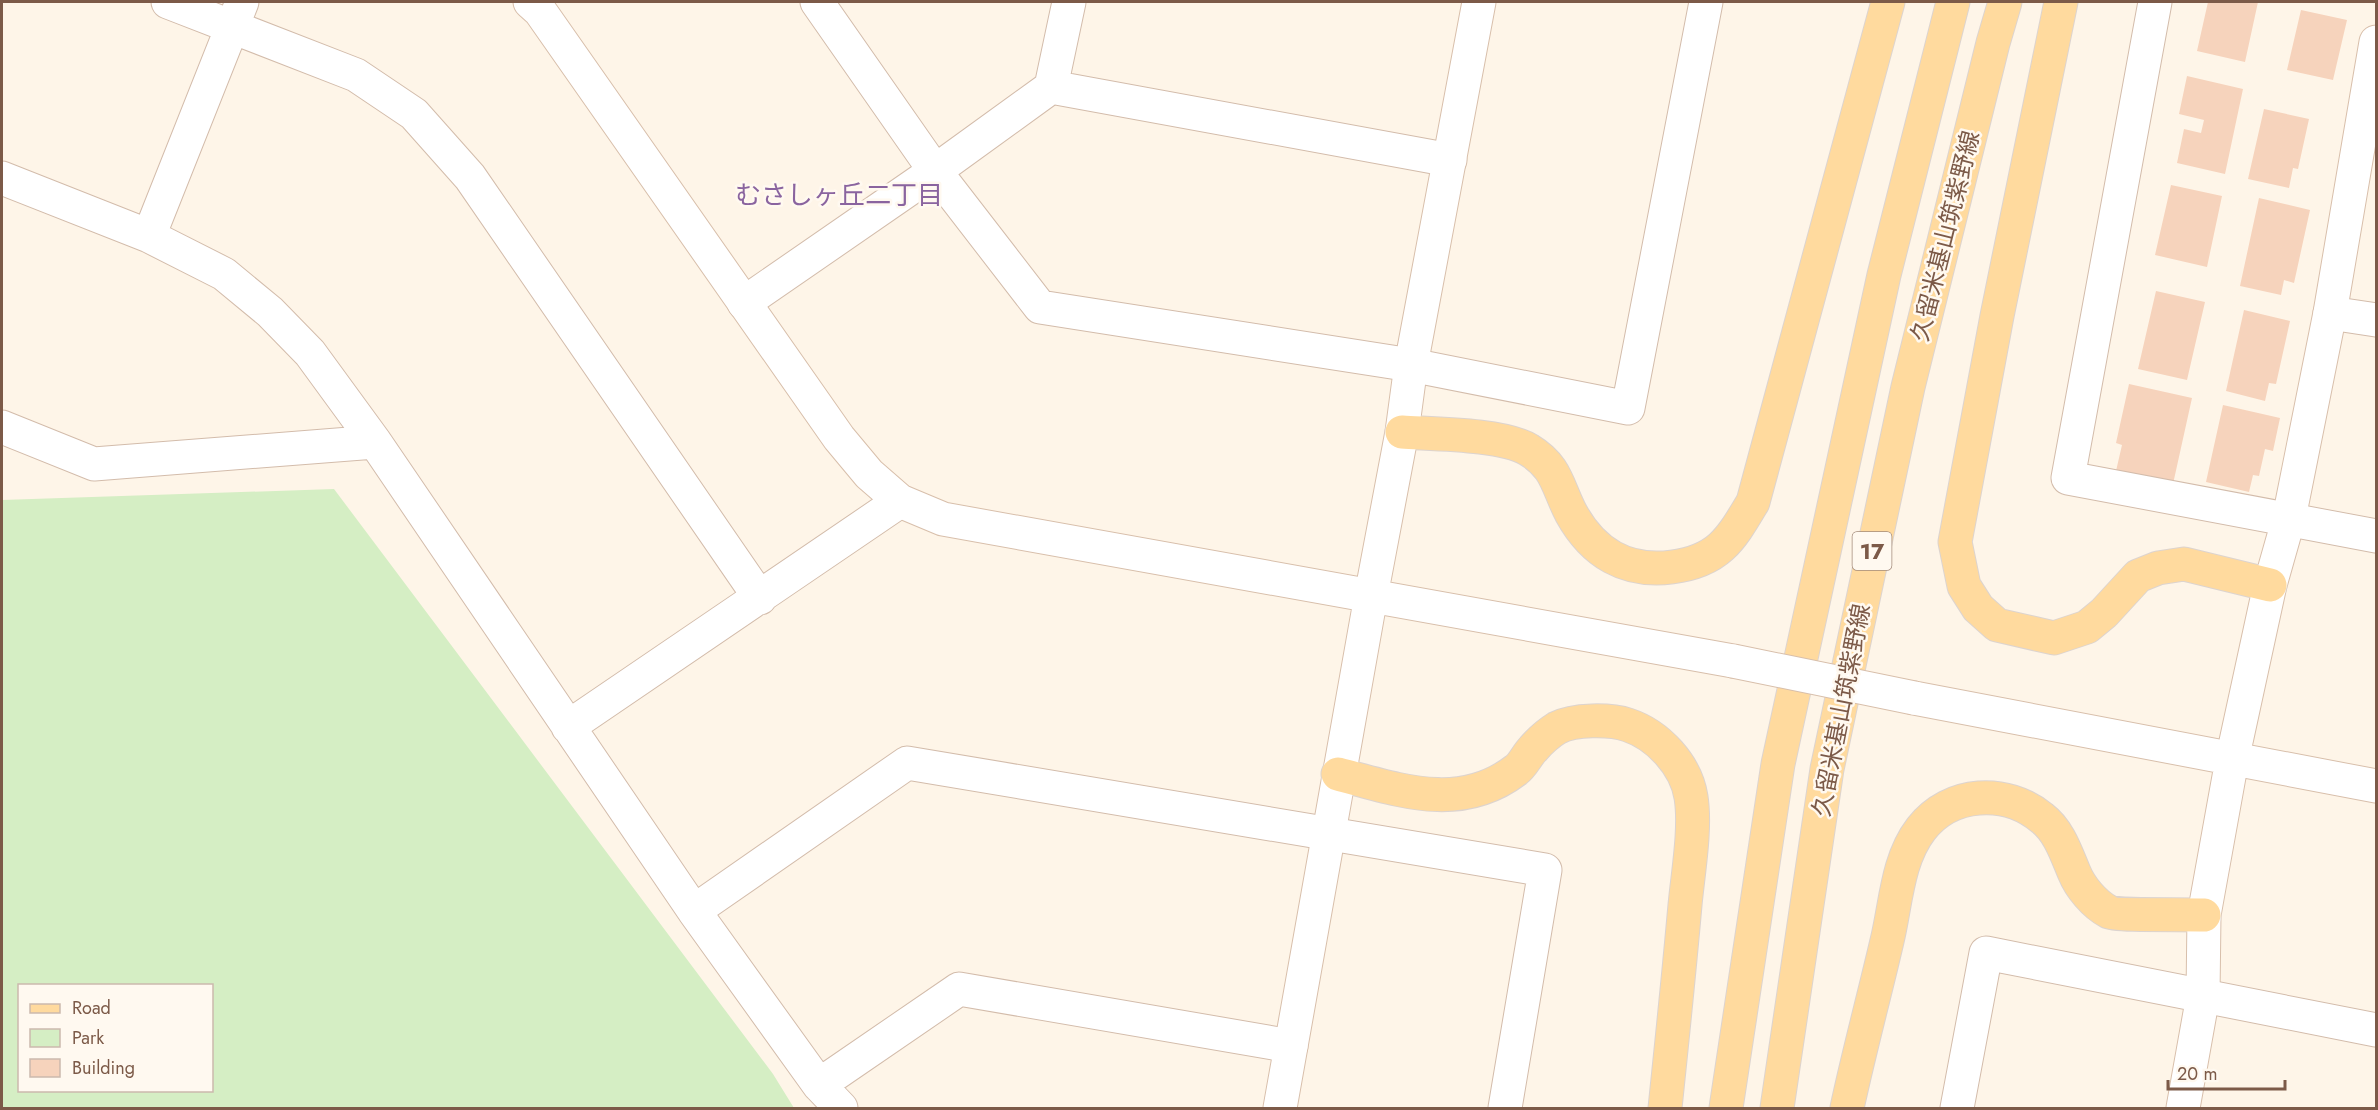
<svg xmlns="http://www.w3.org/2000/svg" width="2378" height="1110" viewBox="0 0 2378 1110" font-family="Jost,'Noto Sans JP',sans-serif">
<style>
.green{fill:#d5eec4;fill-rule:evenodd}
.building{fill:#f6d3bc}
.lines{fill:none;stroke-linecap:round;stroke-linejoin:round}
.street-casing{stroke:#d3bcab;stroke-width:35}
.secondary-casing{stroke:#d8bfab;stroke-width:35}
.primary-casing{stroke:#ddd4cf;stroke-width:35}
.street{stroke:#fff;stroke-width:33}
.secondary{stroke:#fff;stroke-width:33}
.primary{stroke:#ffda9e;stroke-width:33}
.secondary-bridge-casing{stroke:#d8bfab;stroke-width:35;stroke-linecap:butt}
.secondary-bridge{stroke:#fff;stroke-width:33}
.labels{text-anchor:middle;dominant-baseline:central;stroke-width:5;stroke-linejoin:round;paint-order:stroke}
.shield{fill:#fff9f0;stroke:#a38a7a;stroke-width:1.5}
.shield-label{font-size:22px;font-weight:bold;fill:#7c5a48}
.street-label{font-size:24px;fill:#7c5a48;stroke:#fff9f0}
.neighbourhood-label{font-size:26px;fill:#8a649f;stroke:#fff9f0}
</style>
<rect width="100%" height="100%" fill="#fef5e8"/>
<path class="green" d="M334,489L773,1074L794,1108H2V500ZM20,986H212V1090H20Z"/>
<path class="building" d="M2208,2H2258L2245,62L2197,51Z
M2301,10L2347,20L2333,80L2287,70Z
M2187,76L2243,89L2225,174L2177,163L2184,129L2201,133L2204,120L2179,114Z
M2264,109L2309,119L2298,169L2293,168L2289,188L2248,179Z
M2171,185L2222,196L2207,267L2155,255Z
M2259,198L2310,210L2294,283L2284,280L2281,295L2240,286Z
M2156,291L2205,302L2187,380L2138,369Z
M2244,310L2290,321L2276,384L2269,383L2265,401L2226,391Z
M2129,384L2192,398L2173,484L2116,471L2122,445L2116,443Z
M2223,405L2280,418L2273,451L2265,449L2259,476L2253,475L2249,492L2206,482Z"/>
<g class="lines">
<defs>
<path id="street" d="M168,2L356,75L414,114L470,177L760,598
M817,2L935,171L1040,307L1411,365L1628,408L1706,2
M2155,2L2068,478L2376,536
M1051,87L1450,160
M2,178L149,236L224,274L270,312L310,353L375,442L694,911L819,1085L841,1108
M149,236L242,2
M744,303L935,171L1051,87L1069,2
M2330,313L2376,320
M2,427L94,464L375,442
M568,727L900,501
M694,911L907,763L1545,870L1505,1108
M819,1085L959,989L1291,1046
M1957,1108L1986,953L2376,1030"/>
<path id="secondary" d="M530,2L540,11L839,438L869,474L900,501L943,519L1733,661
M1914,698L2376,786
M1280,1108L1371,596L1402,432L1411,365L1479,2
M2183,1108L2203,996L2204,915L2232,760L2270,585L2289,518L2330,313L2376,42"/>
<path id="primary" d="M2061,2L1997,316L1955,542L1964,586L1978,608L1997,625L2054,638L2087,627L2104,613L2138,576L2158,568L2184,564L2270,585
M1402,432C1433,434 1504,434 1529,450C1557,467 1557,486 1571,513C1593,553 1626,573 1672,567C1719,561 1731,539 1753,502L1888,2
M1338,774C1399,790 1460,813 1516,770C1523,765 1527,755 1533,749C1539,742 1549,733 1557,728C1574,719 1610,719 1628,725C1658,735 1686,765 1691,797C1696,828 1688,873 1685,905C1679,973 1672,1041 1665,1108
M1726,1108L1778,764L1884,275L1953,2
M1777,1108L1827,769L1908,387L1993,43L2005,2
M1847,1108C1859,1052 1874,997 1887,941C1896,904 1897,860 1921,829C1950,791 2006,788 2042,818C2059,831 2066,853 2074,872C2080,887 2094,904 2109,912C2116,916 2189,914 2204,915"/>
</defs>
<use href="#street" class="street-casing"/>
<use href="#secondary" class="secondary-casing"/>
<use href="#primary" class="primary-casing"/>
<use href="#street" class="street"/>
<use href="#secondary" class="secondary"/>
<use href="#primary" class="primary"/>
<defs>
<path id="secondary-bridge" d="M1733,661L1914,698"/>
</defs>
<use href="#secondary-bridge" class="secondary-bridge-casing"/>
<use href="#secondary-bridge" class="secondary-bridge"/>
</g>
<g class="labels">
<rect class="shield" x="1852.5" y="532" width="39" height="38" rx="4.5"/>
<g class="shield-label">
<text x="1872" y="551">17</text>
</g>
<g class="street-label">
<text transform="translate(1945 236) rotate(-76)">久留米基山筑紫野線</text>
<text transform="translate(1841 710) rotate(-79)">久留米基山筑紫野線</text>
</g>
<g class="neighbourhood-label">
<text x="839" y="195">むさしヶ丘二丁目</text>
</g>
</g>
<rect width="2378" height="1110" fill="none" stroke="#7c5a48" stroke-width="6"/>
<rect x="18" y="984" width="195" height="108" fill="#fff9f0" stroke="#cbb9ad" stroke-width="1.5"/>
<rect x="30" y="1004" width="30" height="9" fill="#ffda9e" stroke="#cbb9ad" stroke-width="1.5"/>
<text x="72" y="1014" font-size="18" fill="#7c5a48">Road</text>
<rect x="30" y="1029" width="30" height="18" fill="#d5eec4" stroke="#cbb9ad" stroke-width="1.5"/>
<text x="72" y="1044" font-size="18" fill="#7c5a48">Park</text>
<rect x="30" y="1059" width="30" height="18" fill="#f6d3bc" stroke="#cbb9ad" stroke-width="1.5"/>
<text x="72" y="1074" font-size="18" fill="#7c5a48">Building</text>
<path d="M2168 1080v9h117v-9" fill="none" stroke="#7c5a48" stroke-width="3"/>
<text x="2177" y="1080" font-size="18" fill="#7c5a48" stroke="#fff9f0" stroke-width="4.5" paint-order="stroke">20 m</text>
</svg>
